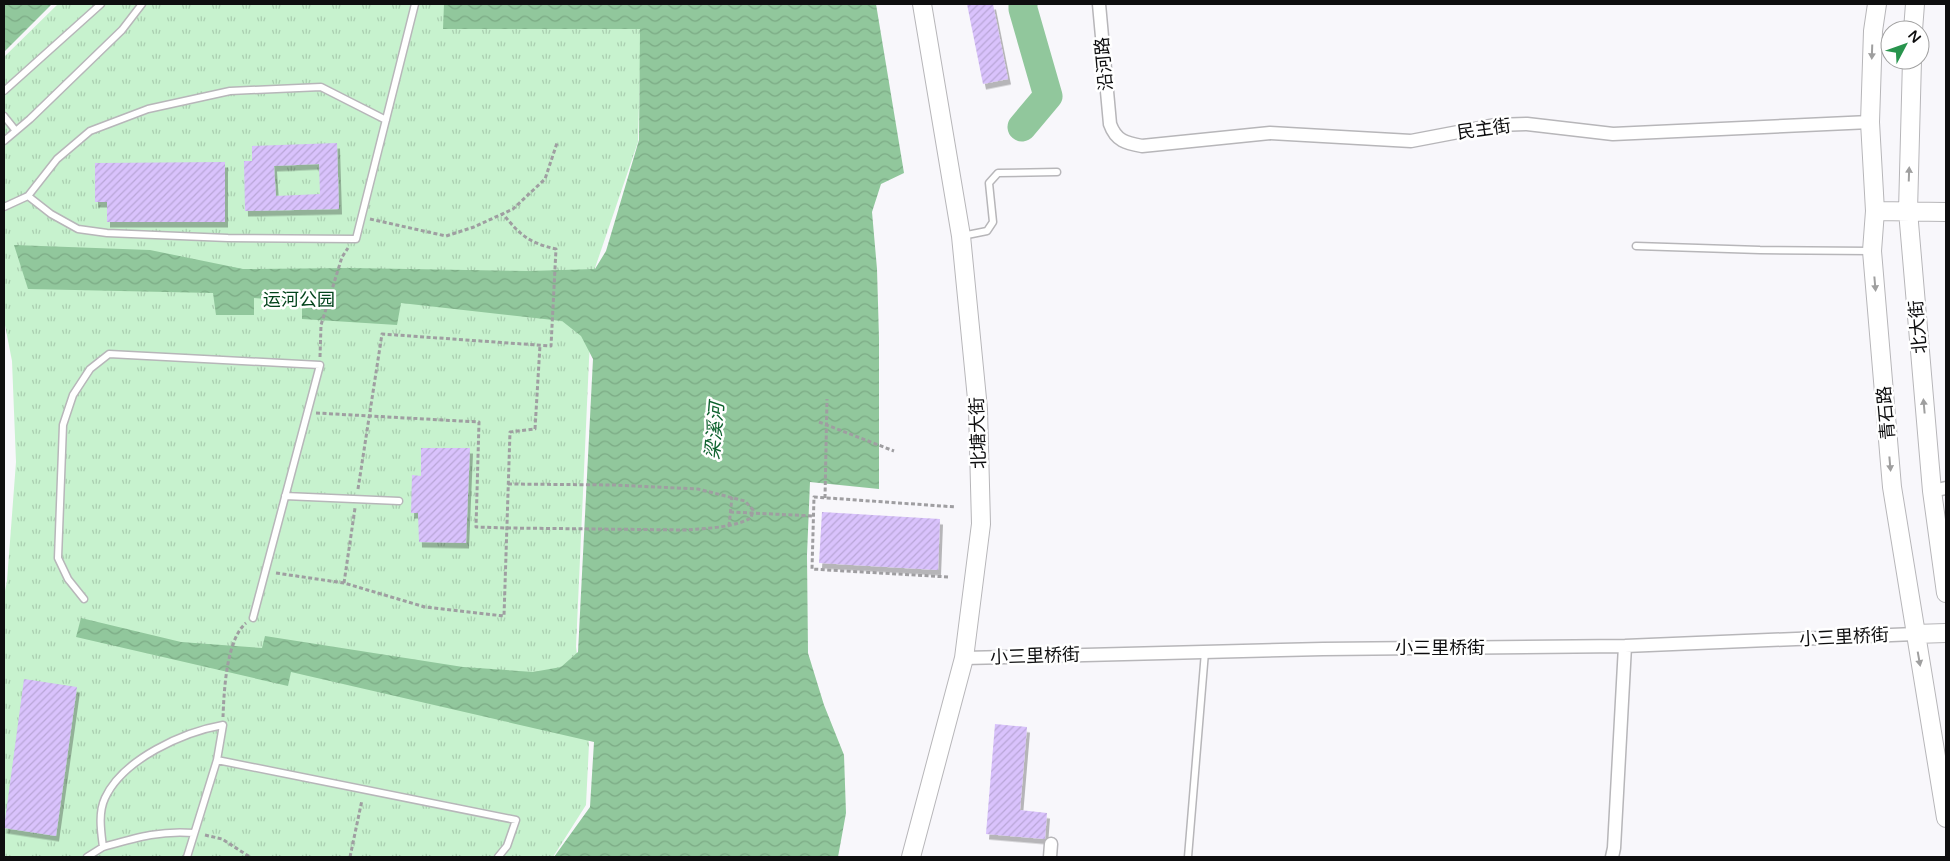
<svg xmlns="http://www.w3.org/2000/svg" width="1950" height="861" viewBox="0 0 1950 861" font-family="'Varela Round','Noto Sans SC',sans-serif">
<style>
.park{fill:url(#park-tufts)}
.water{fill:url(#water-waves)}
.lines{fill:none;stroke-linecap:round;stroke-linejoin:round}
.river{stroke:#91c79c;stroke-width:29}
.building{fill:url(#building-hatch);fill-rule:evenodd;filter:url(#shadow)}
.lane-casing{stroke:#b7b6b9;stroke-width:9}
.street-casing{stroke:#b7b6b9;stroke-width:15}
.secondary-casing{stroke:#b7b6b9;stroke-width:20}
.path{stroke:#9f9ea1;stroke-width:3;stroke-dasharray:4 2.5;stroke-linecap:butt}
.lane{stroke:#fff;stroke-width:6}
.street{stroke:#fff;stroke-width:12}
.secondary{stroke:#fff;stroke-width:18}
.path-bridge{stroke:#9f9ea1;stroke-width:3;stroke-dasharray:4 2.5;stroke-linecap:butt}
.oneway{fill:#9f9f9f}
.labels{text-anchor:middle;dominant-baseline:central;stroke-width:5;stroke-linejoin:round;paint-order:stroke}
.street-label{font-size:18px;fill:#0e0e0f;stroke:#fff}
.park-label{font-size:18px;fill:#03441c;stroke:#fff}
.water-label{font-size:19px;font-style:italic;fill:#0e622e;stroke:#fff}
</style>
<defs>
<pattern id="park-tufts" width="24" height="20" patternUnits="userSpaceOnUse" patternTransform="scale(1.25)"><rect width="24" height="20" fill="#c7f2ce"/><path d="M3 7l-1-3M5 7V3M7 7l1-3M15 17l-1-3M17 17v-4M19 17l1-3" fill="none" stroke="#aaceb0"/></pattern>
<pattern id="water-waves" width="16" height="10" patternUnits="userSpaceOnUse" patternTransform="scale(1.25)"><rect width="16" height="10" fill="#91c79c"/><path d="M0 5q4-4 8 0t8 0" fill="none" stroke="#7caa85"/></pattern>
<pattern id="building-hatch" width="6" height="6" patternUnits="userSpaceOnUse" patternTransform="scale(1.25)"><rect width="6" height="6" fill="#d9c2fc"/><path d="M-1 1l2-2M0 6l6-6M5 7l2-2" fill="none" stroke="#b9a6d7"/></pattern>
<filter id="shadow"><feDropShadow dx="3" dy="5.5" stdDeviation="0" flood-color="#0004"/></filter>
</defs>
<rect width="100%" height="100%" fill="#f8f7fb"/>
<path class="park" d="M58,4H632L641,29L638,142L595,268L589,360L576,647L589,744L586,805L553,857H4V596L7,581L16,462L12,361L4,320V57Z"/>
<path class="water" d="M4,4H52L4,52Z
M444,4H876L904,173L881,184L872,212L877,269L879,338V489L810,482L807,555L808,653L824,705L844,755L846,813L838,857H554L590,807L594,742L291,672L288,686L76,637L81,618L181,642L262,648L265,636L463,667L533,672L561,667L578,652L593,359L581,336L562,321L401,303L397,325L302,319V302L254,298V315H216L213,293L28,289L14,245L150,250L243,269L350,268L530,271L595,269L606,251L639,140L640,29H443Z"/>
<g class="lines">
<path class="river" d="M1022,127L1048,96L1023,9V4"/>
</g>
<path class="building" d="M967,4H993L1008,79L983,84Z
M337,143L339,209L245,211L244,161H252V146ZM319,164L320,194L276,196L274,166Z
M225,162V222H107V202H95V163Z
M421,448H470L466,543L419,542L418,513H411L412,475L421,476Z
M822,512L940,519L938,570L819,563Z
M24,679L77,687L56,836L4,828Z
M995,724L1027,727L1020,810L1047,813L1045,839L986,834Z"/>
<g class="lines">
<defs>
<path id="lane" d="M4,91L101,4
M4,116L16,131
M4,141L30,119L122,30L142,4
M28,196L51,214L78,229L107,233L228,238L356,239L415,4
M4,207L28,196L57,159L90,131L148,109L230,91L321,87L386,120
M962,236L987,231L993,222L989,183L998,173L1057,172
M1636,246L1760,250L1871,251
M285,496L399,501
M84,599L68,579L58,558L63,425L73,395L90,369L109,354L320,365L253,618
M103,847C135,838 160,830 194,833
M87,857L103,847C101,831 98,813 105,798C123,759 183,732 223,725L217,760L516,820L507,846L498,857
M187,857L217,760
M1188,857L1205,652"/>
<path id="street" d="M1099,4L1110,124C1116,141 1126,143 1142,146L1270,133L1411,141L1495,125L1527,124L1613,134L1870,122
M1932,491L1946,488
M964,658L1323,649L1625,646L1915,634
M1050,857L1051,844
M1612,857L1614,848L1625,646"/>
<path id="secondary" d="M1877,4L1873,31L1870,122L1875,211L1872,251L1892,487L1946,818
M1913,30L1915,4
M1912,60L1908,211L1932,491L1946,593
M1875,211L1946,212
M1915,634L1946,633
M911,857L964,658L981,524L978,409L961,236L922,4"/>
</defs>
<use href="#lane" class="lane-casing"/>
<use href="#street" class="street-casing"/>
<use href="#secondary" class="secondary-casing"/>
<path class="path" d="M370,219L446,236L474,227L513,209L545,179L557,143
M320,357L321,325L342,257L348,248
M316,413L479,422L476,527L507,528
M819,422L894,451
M358,489L382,334L551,346L556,249C529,243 520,235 503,214
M825,498L827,399
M730,512L814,516
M729,526L732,497
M276,573L344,583L425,607L504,616L510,432L535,429L540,345
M948,577L812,569L814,497L956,507
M344,583L355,508
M223,717C224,692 226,640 246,623
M205,835L222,839L250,857
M350,857L362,800"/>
<use href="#lane" class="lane"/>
<use href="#street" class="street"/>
<use href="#secondary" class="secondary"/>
<path class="path-bridge" d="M507,528L687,530C708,528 732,528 751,518L753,510L745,501L698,489L614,485L508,484"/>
</g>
<defs><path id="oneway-solid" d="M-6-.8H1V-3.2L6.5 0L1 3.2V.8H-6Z" transform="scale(1.25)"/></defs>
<g class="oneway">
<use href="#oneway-solid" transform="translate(1872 52) rotate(92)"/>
<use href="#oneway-solid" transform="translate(1909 174) rotate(-88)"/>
<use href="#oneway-solid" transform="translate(1875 284) rotate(85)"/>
<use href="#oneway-solid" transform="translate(1924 406) rotate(-95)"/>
<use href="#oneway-solid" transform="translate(1890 464) rotate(85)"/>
<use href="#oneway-solid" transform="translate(1919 659) rotate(80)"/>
</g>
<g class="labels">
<g class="street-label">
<text transform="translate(1104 64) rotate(-95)">沿河路</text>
<text transform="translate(1484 129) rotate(-8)">民主街</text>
<text transform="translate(1918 327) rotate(-95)">北大街</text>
<text transform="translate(1886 413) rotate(-95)">青石路</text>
<text transform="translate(978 433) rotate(-92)">北塘大街</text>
<text transform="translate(1844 637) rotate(-3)">小三里桥街</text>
<text x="1440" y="648">小三里桥街</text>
<text transform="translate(1035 656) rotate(-2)">小三里桥街</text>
</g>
<g class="park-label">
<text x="299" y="300">运河公园</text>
</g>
<g class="water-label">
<text transform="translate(715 431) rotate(-85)">梁溪河</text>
</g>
</g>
<rect width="1950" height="861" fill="none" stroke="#0e0e0f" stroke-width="10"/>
<g transform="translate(1905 45) rotate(49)"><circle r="24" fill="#ffffff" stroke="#9f9f9f"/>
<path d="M0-4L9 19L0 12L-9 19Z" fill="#28944d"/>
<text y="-8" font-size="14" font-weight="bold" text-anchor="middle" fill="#0e0e0f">N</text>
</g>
</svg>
